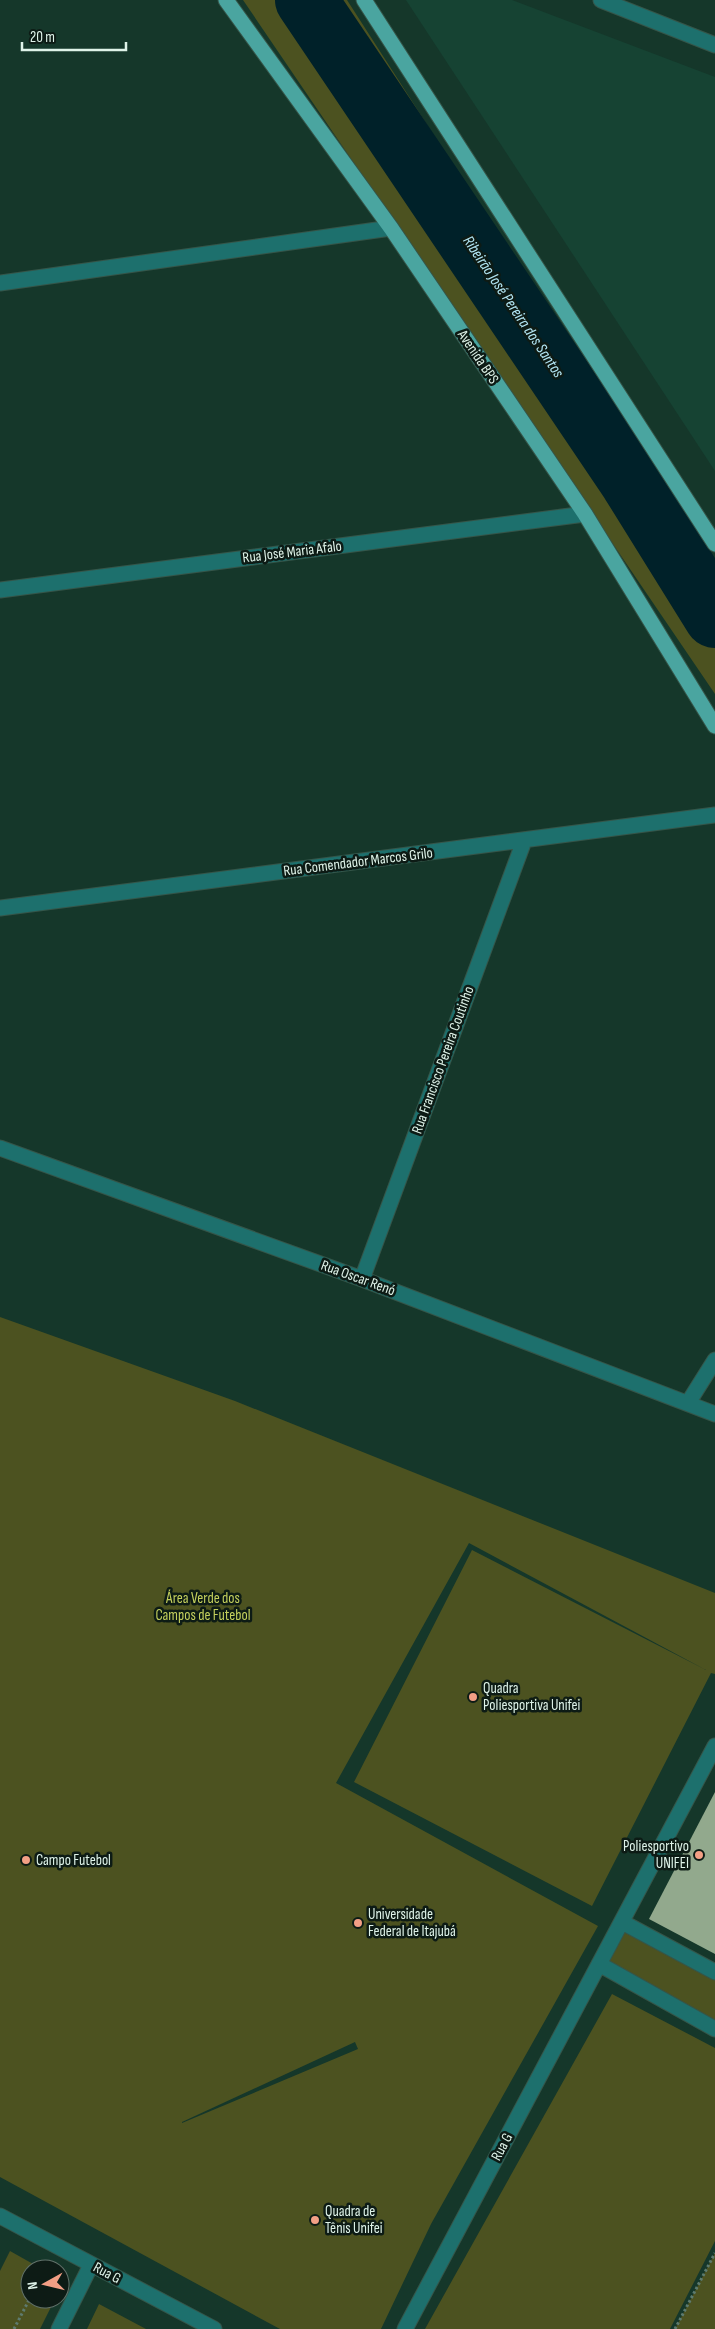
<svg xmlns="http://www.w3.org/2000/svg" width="715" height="2329" viewBox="0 0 715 2329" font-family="'Sofia Sans Condensed',sans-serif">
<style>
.built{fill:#164333}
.green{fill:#4c5220;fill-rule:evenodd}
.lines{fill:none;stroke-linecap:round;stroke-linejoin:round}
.river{stroke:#002129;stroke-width:62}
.building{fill:#92a98d}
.minor-casing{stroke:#355549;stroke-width:17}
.major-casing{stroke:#355549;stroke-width:17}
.path{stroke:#5e7b6f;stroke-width:3;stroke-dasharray:2.5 2.5;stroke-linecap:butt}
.minor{stroke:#1d706d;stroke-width:15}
.major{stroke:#4aa5a0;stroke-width:15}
.poi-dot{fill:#f39f85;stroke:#0d1b15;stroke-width:2}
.labels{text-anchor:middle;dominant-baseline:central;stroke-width:5;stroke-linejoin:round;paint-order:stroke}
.street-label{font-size:15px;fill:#dff3e9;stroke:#0d1b15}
.park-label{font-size:15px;fill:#c4d05d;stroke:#0d1b15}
.poi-label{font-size:15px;fill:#dff3e9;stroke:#0d1b15;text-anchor:start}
.water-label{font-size:16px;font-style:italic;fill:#b3e6f4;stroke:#0d1b15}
</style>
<rect width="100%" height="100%" fill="#15372a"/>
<path class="built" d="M406,0H512L715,77V471Z"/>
<path class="green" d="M243,0H347L715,573V694Z
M0,1317L235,1401L715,1593V1674L711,1673L592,1906L354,1782L472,1550L706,1670L469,1543L336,1783L598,1926L431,2224L381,2329H280L0,2177ZM355,2042L358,2049L182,2123V2122Z
M623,1924L715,1975V2028L601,1964Z
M612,1994L715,2048V2241L670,2329H425Z
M10,2251L42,2269H30V2299H55L40,2329H0V2271Z
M715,2253V2329H675Z
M99,2304L146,2329H87Z"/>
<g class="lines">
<path class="river" d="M306,0L631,482L715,617"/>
</g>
<path class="building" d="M715,1792V1954L649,1919Z"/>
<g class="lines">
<defs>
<path id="minor" d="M601,0L715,45
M0,283L391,228
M0,590L585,514
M0,908L715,815
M0,1148L362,1279L715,1414
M362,1279L524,841
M688,1403L715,1360
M622,1922L715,1972
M599,1964L715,2029
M0,2216L214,2329
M59,2329L91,2265
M405,2329L715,1746"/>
<path id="major" d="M226,0L391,228L585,514L715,726
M364,0L715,544"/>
</defs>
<use href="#minor" class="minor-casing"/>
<use href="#major" class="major-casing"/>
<path class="path" d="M14,2329L30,2298
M675,2329L715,2253"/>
<use href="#minor" class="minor"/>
<use href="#major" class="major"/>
</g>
<g class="poi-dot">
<circle cx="473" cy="1697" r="5"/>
<circle cx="699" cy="1855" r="5"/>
<circle cx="26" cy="1860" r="5"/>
<circle cx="358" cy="1923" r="5"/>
<circle cx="315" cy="2220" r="5"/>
</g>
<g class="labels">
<g class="street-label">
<text transform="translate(478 357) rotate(56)">Avenida BPS</text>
<text transform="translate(292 552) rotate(-7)">Rua José Maria Afalo</text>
<text transform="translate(358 862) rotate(-7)">Rua Comendador Marcos Grilo</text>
<text transform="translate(443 1060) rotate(-70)">Rua Francisco Pereira Coutinho</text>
<text transform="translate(358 1278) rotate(20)">Rua Oscar Renó</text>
<text transform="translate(502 2147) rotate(-62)">Rua G</text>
<text transform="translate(107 2273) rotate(28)">Rua G</text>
</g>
<g class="park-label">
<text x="203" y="1598">Área Verde dos<tspan x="203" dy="17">Campos de Futebol</tspan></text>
</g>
<g class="poi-label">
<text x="483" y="1688">Quadra<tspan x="483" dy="17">Poliesportiva Unifei</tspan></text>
<text x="689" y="1846" text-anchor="end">Poliesportivo<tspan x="689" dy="17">UNIFEI</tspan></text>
<text x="36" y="1860">Campo Futebol</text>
<text x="368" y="1914">Universidade<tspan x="368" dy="17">Federal de Itajubá</tspan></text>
<text x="325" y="2211">Quadra de<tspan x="325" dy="17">Tênis Unifei</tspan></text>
</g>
<g class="water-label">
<text transform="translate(513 307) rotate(56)">Ribeirão José Pereira dos Santos</text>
</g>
</g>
<g transform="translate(45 2284) rotate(262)"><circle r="24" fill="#0d1b15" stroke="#61716a"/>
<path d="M0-4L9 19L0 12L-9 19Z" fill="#f39f85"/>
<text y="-8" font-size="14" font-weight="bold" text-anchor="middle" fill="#dff3e9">N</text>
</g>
<path d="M22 42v8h104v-8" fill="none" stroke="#dff3e9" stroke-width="2.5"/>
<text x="30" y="42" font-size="15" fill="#dff3e9" stroke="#0d1b15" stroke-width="4" paint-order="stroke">20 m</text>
</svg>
